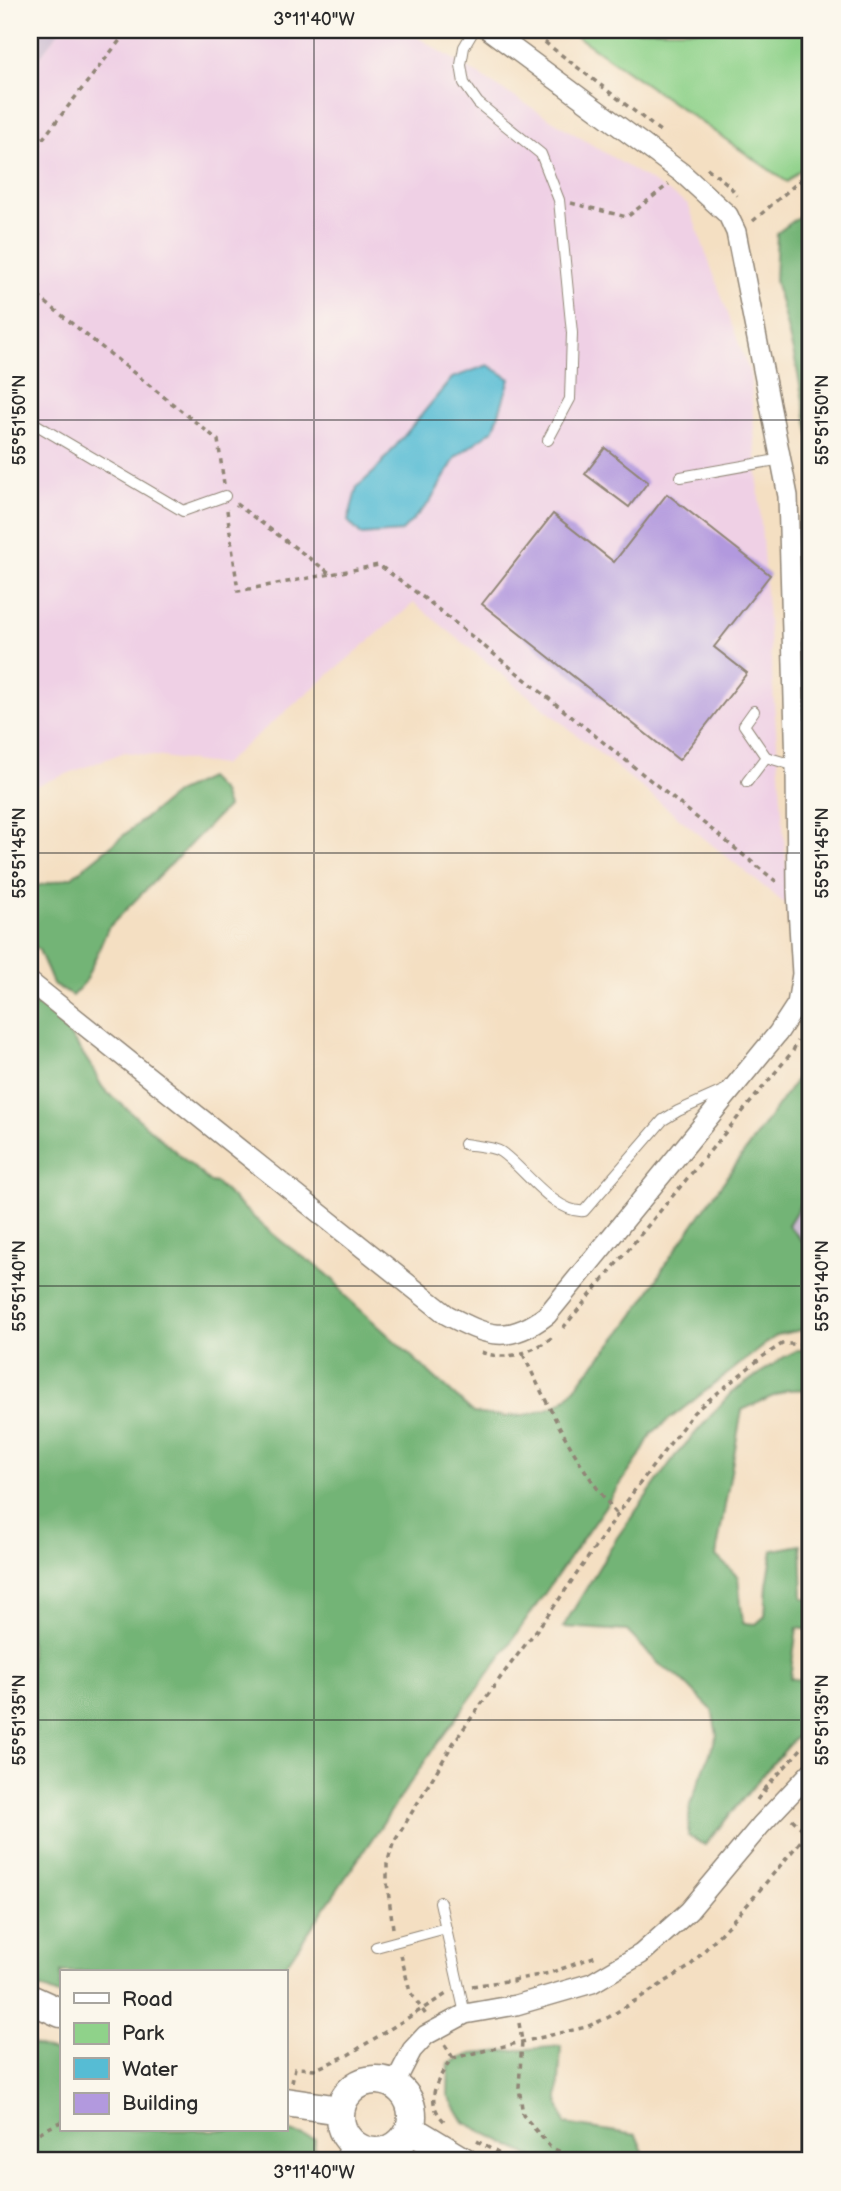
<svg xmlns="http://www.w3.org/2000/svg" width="841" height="2191" viewBox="0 0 841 2191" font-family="'Balsamiq Sans',sans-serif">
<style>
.built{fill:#efd0e5}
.industrial{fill:#cdbed2}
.green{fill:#8fd28a;stroke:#5d7e5a;stroke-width:2}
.forest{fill:#73b476;stroke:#4f7050;stroke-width:2}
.water{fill:#56bcd4;stroke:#407480;stroke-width:2}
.building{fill:#b299de}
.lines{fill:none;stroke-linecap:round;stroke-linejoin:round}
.lane-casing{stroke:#908576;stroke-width:12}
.street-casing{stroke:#908576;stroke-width:22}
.secondary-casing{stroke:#908576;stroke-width:31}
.path{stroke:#908576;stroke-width:3.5;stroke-dasharray:5 5;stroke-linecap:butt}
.lane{stroke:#fff;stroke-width:10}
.street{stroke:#fff;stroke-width:19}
.secondary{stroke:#fff;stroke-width:28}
.ticks{fill:none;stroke:#2b2b2b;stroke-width:2;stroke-opacity:0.45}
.neatline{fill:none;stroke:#2b2b2b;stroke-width:2.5}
.ticks-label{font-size:18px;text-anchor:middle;fill:#2b2b2b}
</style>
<rect width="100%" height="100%" fill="#fbf7ec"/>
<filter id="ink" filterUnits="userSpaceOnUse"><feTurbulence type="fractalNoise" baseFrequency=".0143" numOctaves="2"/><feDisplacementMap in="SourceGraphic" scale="14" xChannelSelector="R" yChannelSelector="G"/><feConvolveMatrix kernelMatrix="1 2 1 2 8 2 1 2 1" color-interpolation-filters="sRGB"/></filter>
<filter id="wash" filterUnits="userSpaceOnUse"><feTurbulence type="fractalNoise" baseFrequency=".00686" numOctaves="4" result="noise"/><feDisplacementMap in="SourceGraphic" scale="28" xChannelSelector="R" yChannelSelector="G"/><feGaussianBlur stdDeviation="1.57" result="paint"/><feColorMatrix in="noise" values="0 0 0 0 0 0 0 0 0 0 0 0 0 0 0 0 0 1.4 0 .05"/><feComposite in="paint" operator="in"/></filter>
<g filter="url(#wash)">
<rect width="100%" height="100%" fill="#f4dfc2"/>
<path class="built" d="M60,30H406L688,204L750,374L789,907L414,603L222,765L125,752L30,788V70Z"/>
<path class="industrial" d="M30,30H60L30,70Z
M811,1187V1251L788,1225Z"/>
<path class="green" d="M568,30H811V160L787,182Z"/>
<path class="forest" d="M811,208V442L796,364L775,280L777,233Z
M208,778L222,792L227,807L108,928L85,982L72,996L53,984L39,950L30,943V886H37L72,877L176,793Z
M30,996C56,1014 74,1040 91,1066C101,1083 99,1088 117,1100L210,1182L216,1183C241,1205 269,1234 296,1252C313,1264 334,1275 344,1295L474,1413C503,1418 537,1418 563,1401C571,1395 578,1384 584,1376C615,1341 644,1305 666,1263L800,1074L811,1052V1187L788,1225L811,1251V1331L806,1329L777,1335L652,1433L638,1459L497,1662L432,1751L281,1972H61V1996L36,1986L30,1981Z
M798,1350H811V1389L787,1390L742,1410L716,1556L738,1577L743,1623L756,1624L765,1616L767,1585L773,1550L801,1545L803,1598L811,1600V1630L797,1628L790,1678L811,1683V1721L766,1771L705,1845L688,1836L690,1805L717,1735L712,1710L681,1679L659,1664L627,1631L563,1627L616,1539L675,1456L731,1393L784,1357Z
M30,2044L61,2054V2130H284L315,2139L313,2161H30Z
M561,2046L558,2100L565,2124L636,2135L647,2161H540L464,2122L448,2095L449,2063L472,2054Z"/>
<path class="water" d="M488,365L510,379L494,429L456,457L430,502L401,532L361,535L348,521L357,487L375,471L452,378Z"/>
<g id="blocks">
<path class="building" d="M30,30H41L30,45Z
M605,448L648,482L629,507L585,474Z
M667,494L770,575L714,647L747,673L679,760L482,604L553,514L614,562Z"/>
</g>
</g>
<g filter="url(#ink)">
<use href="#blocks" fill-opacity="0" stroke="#908576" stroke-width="2"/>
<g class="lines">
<defs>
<path id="lane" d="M474,30L464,47L461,65L464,83L478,103L541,154L559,200L572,333L570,399L548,440
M30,421L183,511L225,496
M681,477L782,459
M754,711L744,725L766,757L796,766
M747,782L766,757
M464,1144C475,1146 492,1146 501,1152C524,1168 555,1214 584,1211L663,1120L678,1111L725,1090
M440,1902L465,2014
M376,1947L446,1928"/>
<path id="street" d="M30,982L447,1315C487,1336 508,1345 547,1315L778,1033L797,1004L802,974L797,892L796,766L788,496L736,232L728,215L682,173L489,30
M394,2085L412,2050L426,2035L465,2014L516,2005L592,1983L641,1954L689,1911L761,1825L811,1772
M345,2161L351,2142
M378,2161L384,2151"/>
<path id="secondary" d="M30,1999L61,2013
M340 2116a36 36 0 1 1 72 0a36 36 0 1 1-72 0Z
M285,2102L340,2110
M410,2129L463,2161"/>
</defs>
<use href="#lane" class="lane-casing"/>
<use href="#street" class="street-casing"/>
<use href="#secondary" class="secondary-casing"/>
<path class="path" d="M529,30L660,131
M30,155L128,30
M707,168L729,185L737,196
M571,203L627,217L669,184
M753,221L811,171
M30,290L218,440L224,484
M236,504L331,574L379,565L428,601L778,883
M227,510L238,591L331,574
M563,1328L793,1051L797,1041
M481,1352C507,1362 534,1352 555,1335
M523,1354C550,1410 577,1466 617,1514
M764,1790L811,1738
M757,1800L764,1790L767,1794
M792,1819L811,1837
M393,1928L387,1883V1864L393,1844L454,1742L503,1674L551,1611L634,1491L694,1412L762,1357L782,1344H811
M401,1955L410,1992L426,2015
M513,1980L550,1973L599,1955
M472,1986L513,1980L514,1987
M519,2023L522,2041L519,2087L523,2115L550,2147L581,2161
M445,2045L453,2058
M292,2082L295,2068L316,2069L348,2055L448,1993
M444,2121C423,2100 438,2077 453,2058L586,2027L609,2017L689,1967L748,1904L811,1829
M30,2137L61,2122
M477,2141L512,2161"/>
<use href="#lane" class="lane"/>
<use href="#street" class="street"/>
<use href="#secondary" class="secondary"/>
</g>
</g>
<path class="ticks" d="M314,30V2161M801,30V2161M30,420H811M30,853H811M30,1286H811M30,1720H811M30,2153H811"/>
<rect width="841" height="2191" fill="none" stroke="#fbf7ec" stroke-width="77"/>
<rect x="60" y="1970" width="228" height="161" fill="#fbf7ec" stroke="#a8a59f" stroke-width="2"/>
<rect x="74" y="1993" width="35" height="10" fill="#ffffff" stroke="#a8a59f" stroke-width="2"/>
<text x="122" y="2006" font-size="21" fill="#2b2b2b">Road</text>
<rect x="74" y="2023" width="35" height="21" fill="#8fd28a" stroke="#a8a59f" stroke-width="2"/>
<text x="122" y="2040" font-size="21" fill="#2b2b2b">Park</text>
<rect x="74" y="2058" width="35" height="21" fill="#56bcd4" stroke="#a8a59f" stroke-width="2"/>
<text x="122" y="2076" font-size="21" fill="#2b2b2b">Water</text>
<rect x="74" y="2093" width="35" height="21" fill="#b299de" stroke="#a8a59f" stroke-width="2"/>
<text x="122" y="2110" font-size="21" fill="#2b2b2b">Building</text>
<rect x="38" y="38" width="764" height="2114" class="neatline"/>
<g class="ticks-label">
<text x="314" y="25">3°11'40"W</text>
<text transform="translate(19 420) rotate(-90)" y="6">55°51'50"N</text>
<text transform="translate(822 420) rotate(-90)" y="6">55°51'50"N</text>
<text transform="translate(19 853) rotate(-90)" y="6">55°51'45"N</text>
<text transform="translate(822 853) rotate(-90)" y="6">55°51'45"N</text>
<text transform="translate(19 1286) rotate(-90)" y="6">55°51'40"N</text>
<text transform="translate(822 1286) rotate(-90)" y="6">55°51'40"N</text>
<text transform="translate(19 1720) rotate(-90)" y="6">55°51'35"N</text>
<text transform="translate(822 1720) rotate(-90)" y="6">55°51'35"N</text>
<text x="314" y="2178">3°11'40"W</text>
</g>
</svg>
